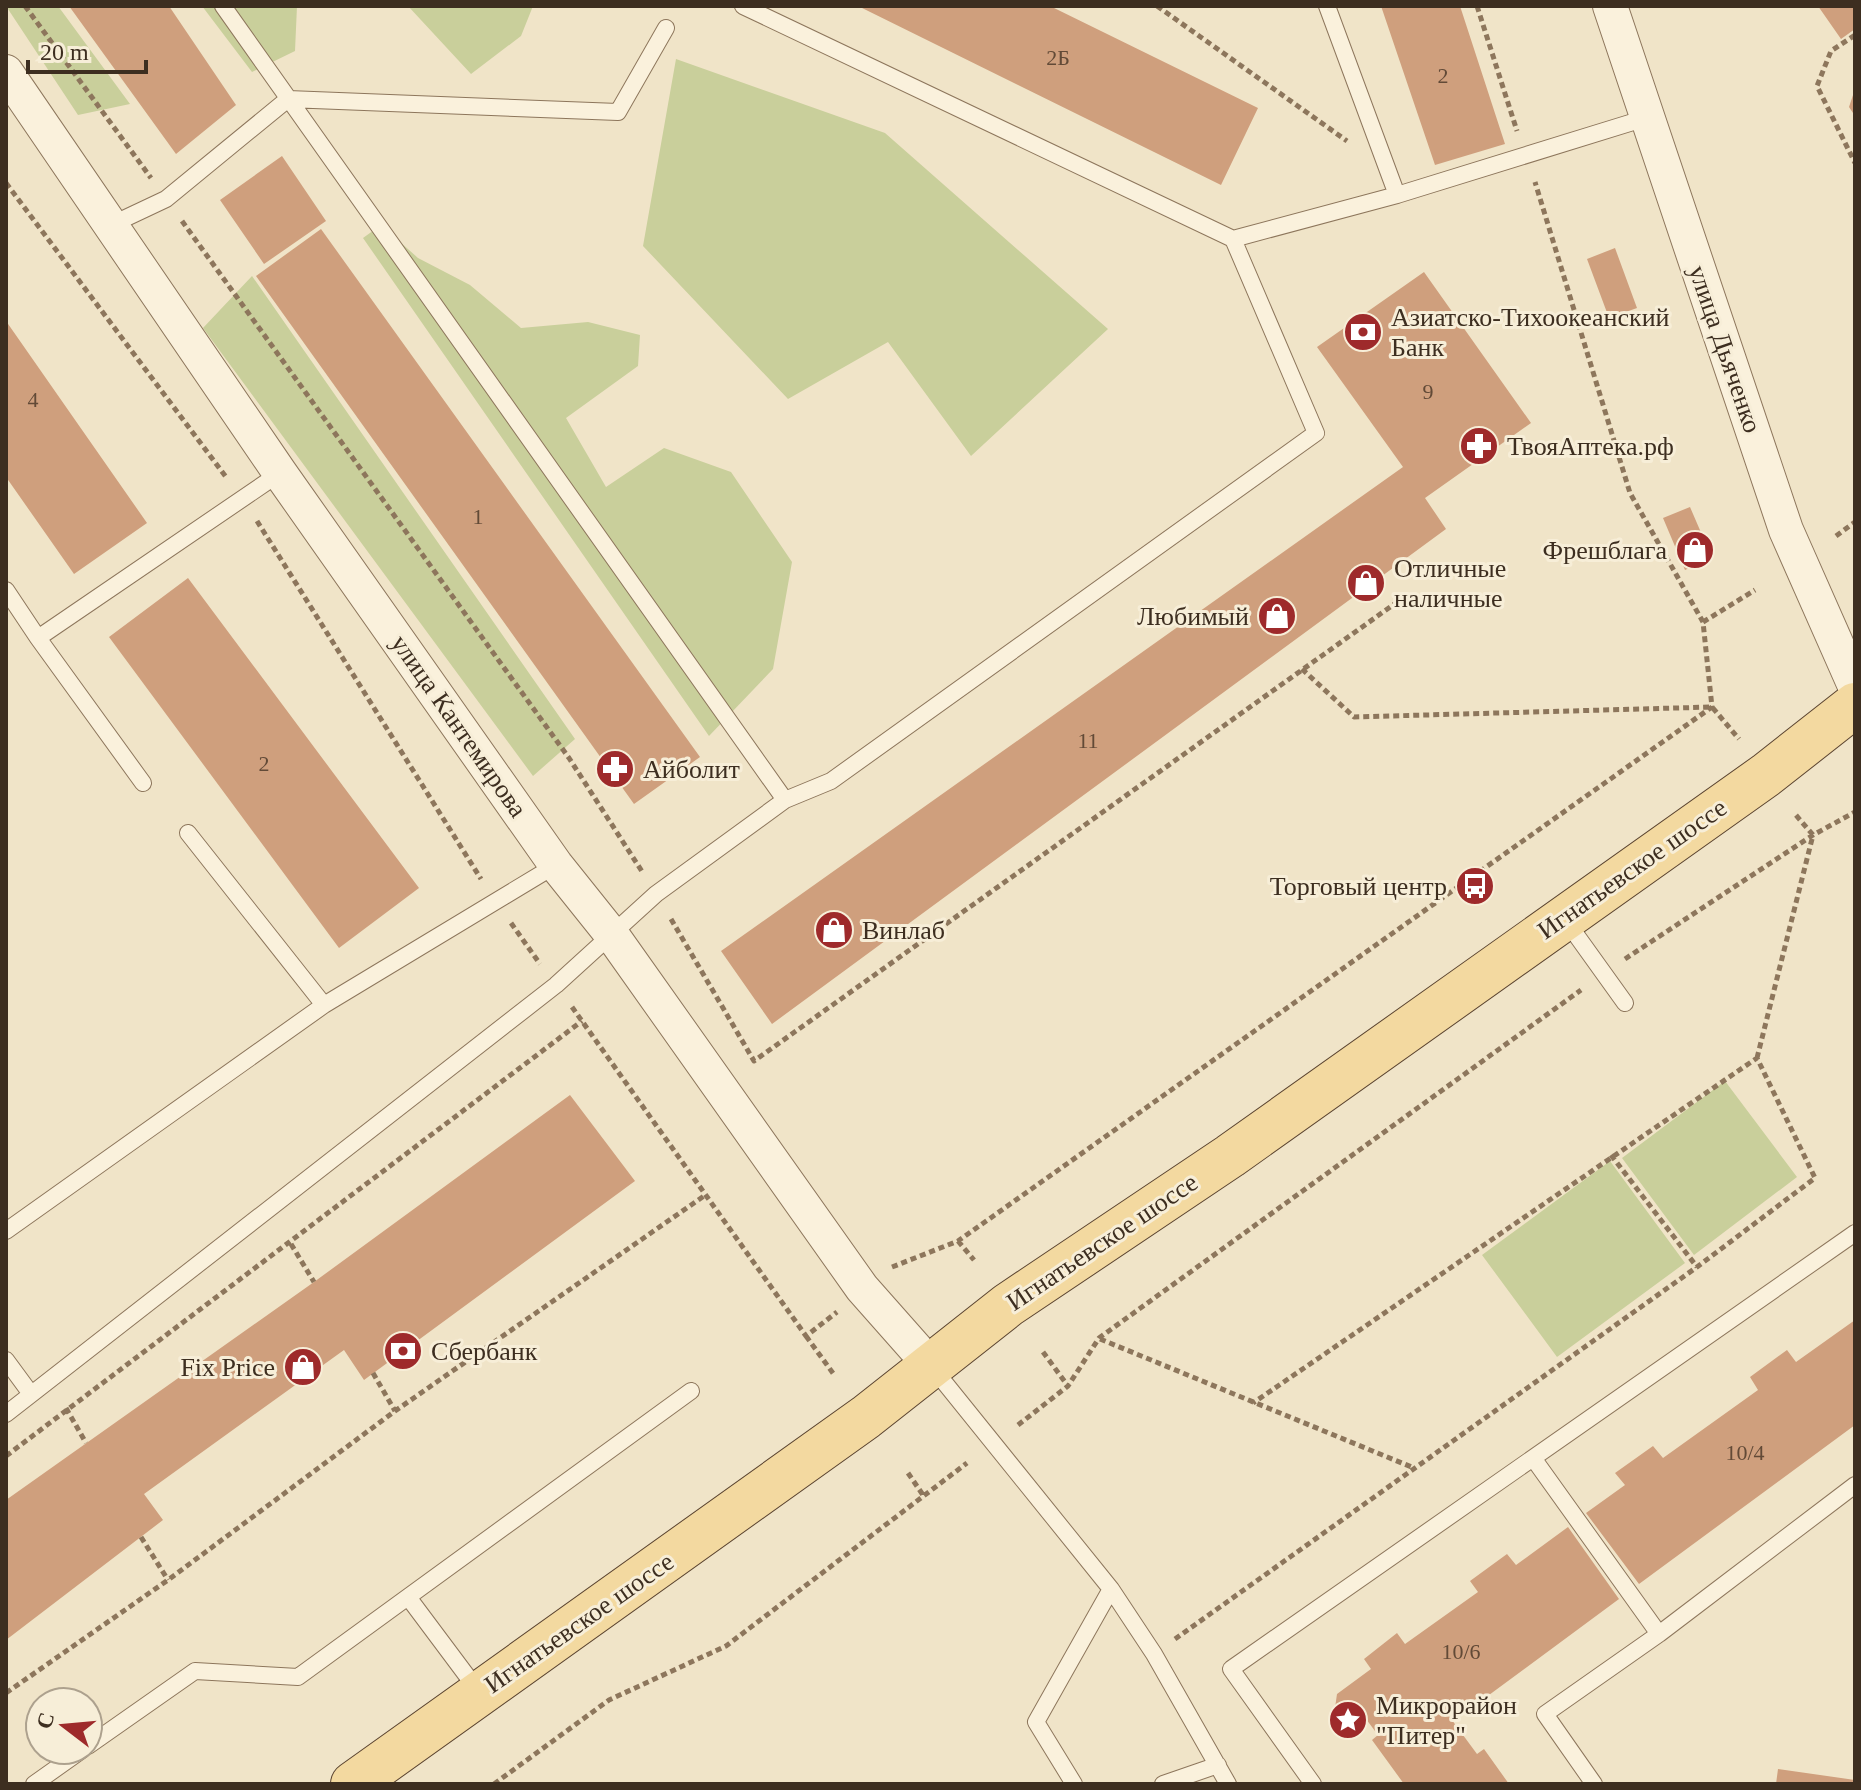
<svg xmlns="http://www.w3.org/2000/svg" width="1861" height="1790" viewBox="0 0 1861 1790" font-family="'Times New Roman',serif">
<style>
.green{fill:#c9cf9b}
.building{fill:#cf9f7d}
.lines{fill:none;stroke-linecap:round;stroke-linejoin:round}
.service-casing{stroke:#8d765c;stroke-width:18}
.minor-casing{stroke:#8d765c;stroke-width:36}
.primary-casing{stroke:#5b4430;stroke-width:46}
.path{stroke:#8d765c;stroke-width:5;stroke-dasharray:6 4;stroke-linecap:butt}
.service{stroke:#faf1dc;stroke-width:16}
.minor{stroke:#faf1dc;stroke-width:34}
.primary{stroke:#f3d9a0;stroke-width:44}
.labels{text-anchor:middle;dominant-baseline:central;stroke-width:6;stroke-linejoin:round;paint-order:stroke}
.number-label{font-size:22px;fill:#624a37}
.poi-label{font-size:26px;fill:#3d2e20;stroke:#f7eed8;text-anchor:start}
.street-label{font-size:26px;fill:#3d2e20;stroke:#f7eed8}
</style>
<rect width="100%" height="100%" fill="#f0e4c8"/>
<path class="green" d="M6,6H58L130,104L78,115Z
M202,6H297L295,51L252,72Z
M408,6H533L521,36L471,74Z
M676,59L885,133L1108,329L971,456L888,342L788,399L643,246Z
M381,225L418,258L470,285L521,328L588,322L640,335L638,366L566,418L606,487L664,448L731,472L792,562L773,669L709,736L363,238Z
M252,276L575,739L533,776L203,328Z
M1725,1081L1797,1177L1694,1255L1622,1158Z
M1610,1161L1685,1263L1557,1357L1482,1255Z"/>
<path class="building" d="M69,6H169L236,105L176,154Z
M858,6H1050L1258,108L1221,185Z
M1381,6H1460L1505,144L1435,165Z
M1818,6H1855V29L1841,39Z
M1854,92H1855V116L1849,107Z
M282,156L326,221L264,264L220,200Z
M321,229L700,757L634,804L256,276Z
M1615,248L1637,308L1609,318L1587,259Z
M1424,272L1531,423L1425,498L1446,529L772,1024L721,951L1403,467L1317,347Z
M6,321L147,523L74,574L6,477Z
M1690,507L1712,558L1685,570L1663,518Z
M188,578L419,888L339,948L109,637Z
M570,1095L635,1181L364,1380L344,1350L144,1494L163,1520L6,1640V1500L314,1282Z
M1855,1320V1425L1639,1584L1586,1513L1625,1485L1615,1473L1653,1446L1663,1458L1758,1390L1750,1377L1787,1350L1796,1362Z
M1568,1527L1619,1599L1470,1709L1463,1699L1446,1712L1477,1754L1484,1749L1509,1784H1404L1372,1740L1378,1735L1363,1715L1357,1720H1343L1335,1708L1337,1694L1371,1669L1364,1659L1397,1633L1405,1644L1478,1592L1470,1581L1507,1554L1516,1565Z
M1778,1769L1855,1780V1784H1776Z"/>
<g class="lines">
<defs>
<path id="service" d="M743,6L1233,239L1397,195L1646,118
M1327,6L1397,195
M113,224L166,199L288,99L618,112L666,28
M6,590L38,638L280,473
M38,638L143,783
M785,800L831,781L1316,433L1233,239
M188,833L324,1005
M1564,918L1625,1003
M6,1231L324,1005L556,865
M6,1360L31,1394
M932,1367L1111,1589L1036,1722L1074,1784
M6,1414L556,985L656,894L785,800L223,6
M1533,1458L1659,1634
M1111,1589L1154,1654L1228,1784
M408,1597L479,1692
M88,1746L195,1671L298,1677L691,1391
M34,1784L82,1750
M1163,1784L1218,1765
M1313,1784L1231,1669L1855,1233
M1594,1784L1545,1714L1659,1634L1855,1485"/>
<path id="minor" d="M1610,6L1786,530L1855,686
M6,72L280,473L556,865L612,935L862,1288L931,1366"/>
<path id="primary" d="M353,1784L866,1417L1008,1305L1230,1156L1766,775L1855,705"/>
</defs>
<use href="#service" class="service-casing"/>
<use href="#minor" class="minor-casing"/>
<use href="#primary" class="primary-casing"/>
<path class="path" d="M25,6L151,178
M1157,6L1347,141
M1477,6L1517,131
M1855,35L1831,51L1817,86L1855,163
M6,183L226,477
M182,221L569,758L643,873
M257,521L481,879
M1836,536L1855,522
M1703,622L1755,590
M1302,669L1354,717L1712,707L1739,739
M671,919L754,1061L1407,595
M511,923L540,964
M1625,959L1813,835L1855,812
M572,1007L806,1336L837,1312
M1757,1058L1813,835L1795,814
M1611,1155L1697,1267
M958,1241L974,1260
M291,1244L314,1282
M892,1267L958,1241L1712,707L1703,622L1630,493L1535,182
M806,1336L835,1376
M1100,1339L1414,1468
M1043,1352L1068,1386
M373,1373L395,1411
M66,1408L86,1443
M1018,1425L1068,1386L1099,1338L1581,990
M6,1456L582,1021
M908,1473L923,1495
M141,1537L168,1580
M1175,1639L1697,1267L1815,1178L1757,1058L1253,1403
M6,1693L168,1580L395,1411L704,1196
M494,1784L609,1700L726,1646L967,1463"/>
<use href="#service" class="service"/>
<use href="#minor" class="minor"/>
<use href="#primary" class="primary"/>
</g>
<defs>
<symbol id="bank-disc" viewBox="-11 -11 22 22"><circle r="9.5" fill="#9e2a2b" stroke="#f7eed8"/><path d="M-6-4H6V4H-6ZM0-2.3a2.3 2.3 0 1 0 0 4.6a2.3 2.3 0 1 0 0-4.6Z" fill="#fff"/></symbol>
<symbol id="pharmacy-disc" viewBox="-11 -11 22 22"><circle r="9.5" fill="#9e2a2b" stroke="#f7eed8"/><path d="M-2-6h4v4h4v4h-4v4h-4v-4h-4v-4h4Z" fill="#fff"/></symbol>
<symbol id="shop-disc" viewBox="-11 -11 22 22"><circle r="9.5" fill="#9e2a2b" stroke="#f7eed8"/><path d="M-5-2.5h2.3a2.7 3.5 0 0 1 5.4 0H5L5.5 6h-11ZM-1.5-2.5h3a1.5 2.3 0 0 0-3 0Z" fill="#fff"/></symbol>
<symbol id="bus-disc" viewBox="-11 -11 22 22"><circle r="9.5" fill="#9e2a2b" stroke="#f7eed8"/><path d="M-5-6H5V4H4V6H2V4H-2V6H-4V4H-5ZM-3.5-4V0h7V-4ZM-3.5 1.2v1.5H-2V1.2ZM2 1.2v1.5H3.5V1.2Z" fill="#fff"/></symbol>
<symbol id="sight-disc" viewBox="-11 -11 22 22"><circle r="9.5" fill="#9e2a2b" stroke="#f7eed8"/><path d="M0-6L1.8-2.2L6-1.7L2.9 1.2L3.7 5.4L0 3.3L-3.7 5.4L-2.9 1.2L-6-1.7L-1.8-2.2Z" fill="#fff"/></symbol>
</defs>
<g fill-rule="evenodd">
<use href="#bank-disc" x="1341" y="310" width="44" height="44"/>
<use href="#pharmacy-disc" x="1457" y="424" width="44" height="44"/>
<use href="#shop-disc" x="1673" y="528" width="44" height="44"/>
<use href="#shop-disc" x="1344" y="561" width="44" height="44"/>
<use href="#shop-disc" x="1255" y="594" width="44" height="44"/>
<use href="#pharmacy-disc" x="593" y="747" width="44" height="44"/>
<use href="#bus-disc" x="1453" y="864" width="44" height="44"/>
<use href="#shop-disc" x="812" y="908" width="44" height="44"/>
<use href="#bank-disc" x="381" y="1329" width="44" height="44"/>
<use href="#shop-disc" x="281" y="1345" width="44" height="44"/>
<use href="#sight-disc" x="1326" y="1698" width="44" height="44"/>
</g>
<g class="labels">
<g class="number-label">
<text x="1058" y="57">2Б</text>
<text x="1443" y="75">2</text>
<text x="1428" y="391">9</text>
<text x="33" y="399">4</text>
<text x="478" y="516">1</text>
<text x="1088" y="740">11</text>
<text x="264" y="763">2</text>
<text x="1745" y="1452">10/4</text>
<text x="1461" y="1651">10/6</text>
</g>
<g class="poi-label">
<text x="1391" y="317">Азиатско-Тихоокеанский<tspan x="1391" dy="30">Банк</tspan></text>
<text x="1507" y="446">ТвояАптека.рф</text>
<text x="1667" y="550" text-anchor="end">Фрешблага</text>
<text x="1394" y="568">Отличные<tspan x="1394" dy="30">наличные</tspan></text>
<text x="1249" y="616" text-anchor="end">Любимый</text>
<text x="643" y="769">Айболит</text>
<text x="1447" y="886" text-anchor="end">Торговый центр</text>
<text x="862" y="930">Винлаб</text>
<text x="431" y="1351">Сбербанк</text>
<text x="275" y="1367" text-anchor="end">Fix Price</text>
<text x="1376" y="1705">Микрорайон<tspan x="1376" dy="30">"Питер"</tspan></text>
</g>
<g class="street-label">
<text transform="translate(1725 349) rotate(71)">улица Дьяченко</text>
<text transform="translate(459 726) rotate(55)">улица Кантемирова</text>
<text transform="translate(1632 869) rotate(-35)">Игнатьевское шоссе</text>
<text transform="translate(1102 1242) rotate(-34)">Игнатьевское шоссе</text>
<text transform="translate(579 1623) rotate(-35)">Игнатьевское шоссе</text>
</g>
</g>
<rect width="1861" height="1790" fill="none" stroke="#3d2e20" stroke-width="16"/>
<g transform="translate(64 1726) rotate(286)"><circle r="38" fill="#f7eed8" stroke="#ada18e" stroke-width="2"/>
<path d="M0-6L14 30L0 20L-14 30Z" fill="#9e2a2b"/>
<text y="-12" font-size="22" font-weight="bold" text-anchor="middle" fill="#3d2e20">С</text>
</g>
<path d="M28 60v12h118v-12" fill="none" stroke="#3d2e20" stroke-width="4"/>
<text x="40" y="60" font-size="24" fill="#3d2e20" stroke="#f7eed8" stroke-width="6" paint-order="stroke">20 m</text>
</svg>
